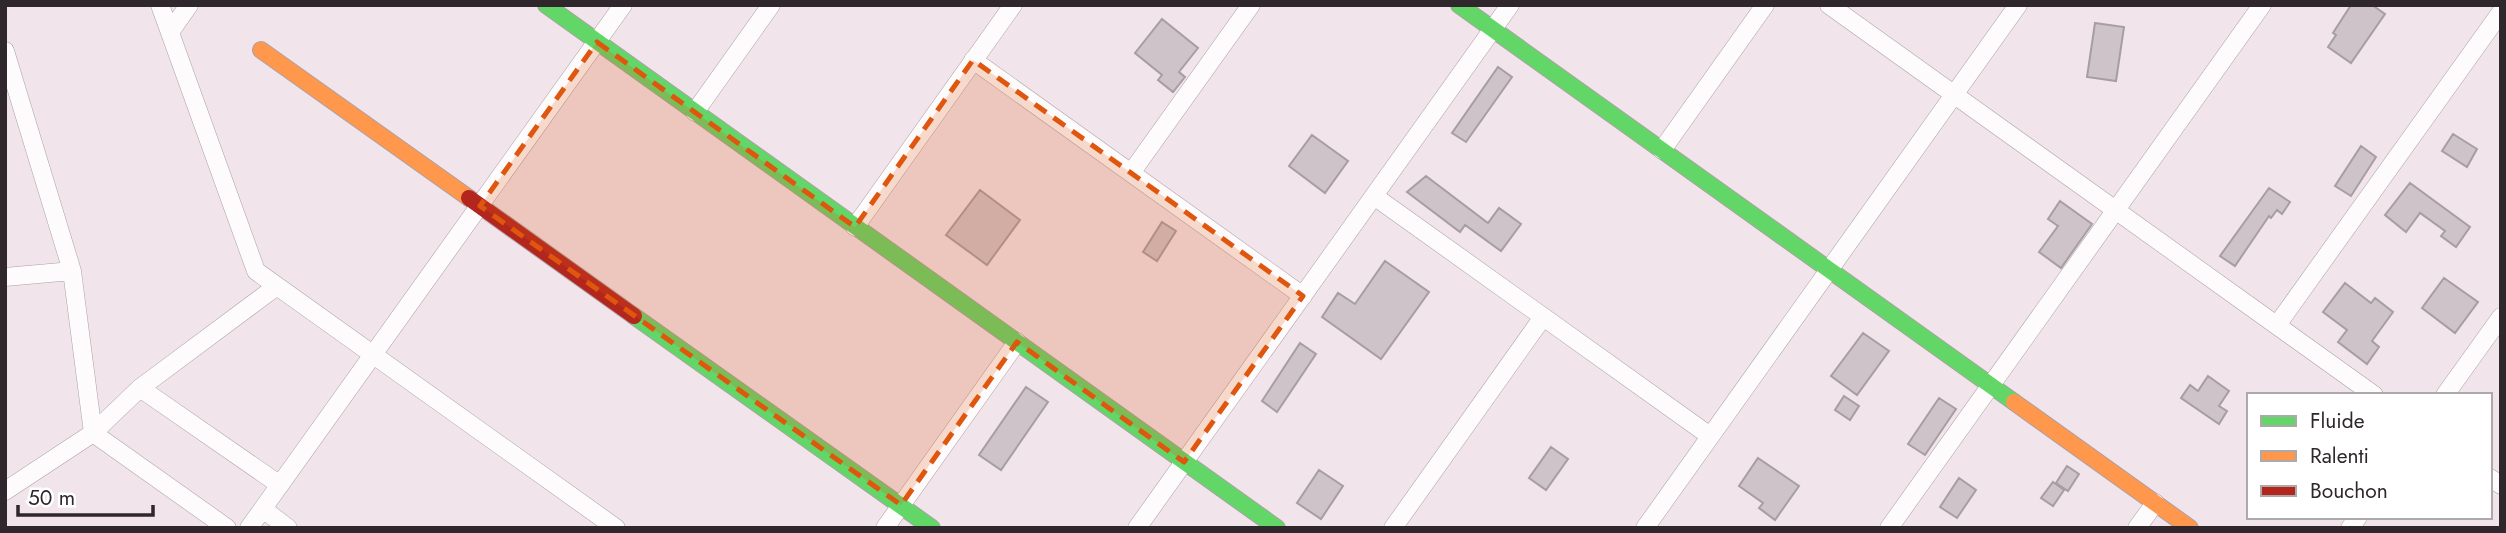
<svg xmlns="http://www.w3.org/2000/svg" width="2506" height="533" viewBox="0 0 2506 533" font-family="Jost,sans-serif">
<style>
.building{fill:#cdc3c8;stroke:#a79ea2;stroke-width:2}
.lines{fill:none;stroke-linecap:round;stroke-linejoin:round}
.street-casing{stroke:#aba1a6;stroke-width:19}
.fast-casing{stroke:#aba1a6;stroke-width:18}
.slow-casing{stroke:#aba1a6;stroke-width:18}
.jam-casing{stroke:#aba1a6;stroke-width:18}
.street{stroke:#fdfbfc;stroke-width:18}
.fast{stroke:#63d668;stroke-width:16}
.slow{stroke:#ff974d;stroke-width:16}
.jam{stroke:#b3261e;stroke-width:16}
.marked{fill:#df560e;fill-opacity:0.2;stroke:#df560e;stroke-width:5;stroke-dasharray:14 9;stroke-linejoin:round}
</style>
<rect width="100%" height="100%" fill="#f1e4ea"/>
<path class="building" d="M2351,5H2372L2385,14L2351,63L2328,47L2336,35L2333,33Z
M1162,19L1198,48L1179,72L1185,77L1173,92L1158,80L1162,75L1135,53Z
M2095,23L2124,27L2116,81L2087,77Z
M1498,67L1512,77L1466,142L1452,133Z
M2453,134L2477,149L2467,167L2442,151Z
M1312,135L1348,161L1325,193L1289,166Z
M2361,146L2376,157L2351,196L2335,186Z
M1426,176L1488,223L1499,208L1521,224L1501,251L1465,225L1460,232L1407,192Z
M2410,183L2470,227L2456,247L2441,236L2445,231L2420,213L2406,232L2385,215Z
M2269,188L2290,202L2282,214L2277,210L2271,218L2269,216L2235,266L2220,256Z
M980,190L1020,220L987,265L946,235Z
M2060,201L2092,224L2061,268L2039,252L2058,226L2048,219Z
M1162,222L1176,231L1157,261L1143,252Z
M1385,261L1429,292L1381,359L1322,317L1338,293L1355,304Z
M2444,278L2478,302L2455,333L2422,308Z
M2345,283L2371,303L2375,298L2393,312L2372,341L2379,347L2367,364L2338,342L2347,330L2323,312Z
M1863,333L1889,351L1857,395L1831,376Z
M1300,343L1316,354L1277,412L1262,401Z
M2208,376L2229,391L2219,406L2227,411L2219,424L2181,398L2190,385L2198,391Z
M1026,387L1048,402L1001,470L979,455Z
M1844,396L1859,406L1850,420L1835,410Z
M1939,398L1956,409L1925,455L1908,444Z
M1551,447L1568,459L1546,490L1529,478Z
M1758,458L1799,486L1775,520L1759,508L1763,503L1739,486Z
M2067,466L2079,474L2068,491L2056,483Z
M1319,470L1343,486L1321,519L1297,503Z
M1959,478L1976,490L1957,518L1940,507Z
M2053,482L2064,490L2053,506L2041,498Z"/>
<g class="lines">
<defs>
<path id="street" d="M160,5L256,271L616,528
M1829,5L2374,395
M170,32L189,5
M5,51L72,271L93,433L227,528
M973,60L1303,296
M695,112L771,5
M1662,150L1765,5
M1131,173L1251,5
M1374,196L1710,436
M855,227L1013,5
M5,277L72,271
M2277,325L2501,12
M140,388L280,485
M2445,395L2501,317
M2490,478L2501,485
M5,491L93,433L140,388L277,286
M263,509L288,528
M249,528L623,5
M885,528L1017,342
M1137,528L1510,5
M1393,528L1543,317
M1645,528L2018,5
M1889,528L2262,5
M2137,528L2155,503
M2350,528L2358,517"/>
<path id="fast" d="M546,5L1277,528
M1459,5L2014,402
M634,316L932,528"/>
<path id="slow" d="M261,50L469,198
M2014,402L2190,528"/>
<path id="jam" d="M469,198L634,316"/>
</defs>
<use href="#street" class="street-casing"/>
<use href="#fast" class="fast-casing"/>
<use href="#slow" class="slow-casing"/>
<use href="#jam" class="jam-casing"/>
<use href="#street" class="street"/>
<use href="#fast" class="fast"/>
<use href="#slow" class="slow"/>
<use href="#jam" class="jam"/>
</g>
<path class="marked" d="M597,42L855,227L973,60L1303,296L1184,462L1017,342L901,505L480,206Z"/>
<rect width="2506" height="533" fill="none" stroke="#2f272b" stroke-width="14"/>
<rect x="2247" y="393" width="245" height="126" fill="#ffffff" stroke="#aca9aa" stroke-width="2"/>
<rect x="2261" y="416" width="35" height="10" fill="#63d668" stroke="#aca9aa" stroke-width="2"/>
<text x="2310" y="428" font-size="21" fill="#2f272b">Fluide</text>
<rect x="2261" y="451" width="35" height="10" fill="#ff974d" stroke="#aca9aa" stroke-width="2"/>
<text x="2310" y="463" font-size="21" fill="#2f272b">Ralenti</text>
<rect x="2261" y="486" width="35" height="10" fill="#b3261e" stroke="#aca9aa" stroke-width="2"/>
<text x="2310" y="498" font-size="21" fill="#2f272b">Bouchon</text>
<path d="M18 505v10h135v-10" fill="none" stroke="#2f272b" stroke-width="3.5"/>
<text x="28" y="505" font-size="21" fill="#2f272b" stroke="#ffffff" stroke-width="5" paint-order="stroke">50 m</text>
</svg>
